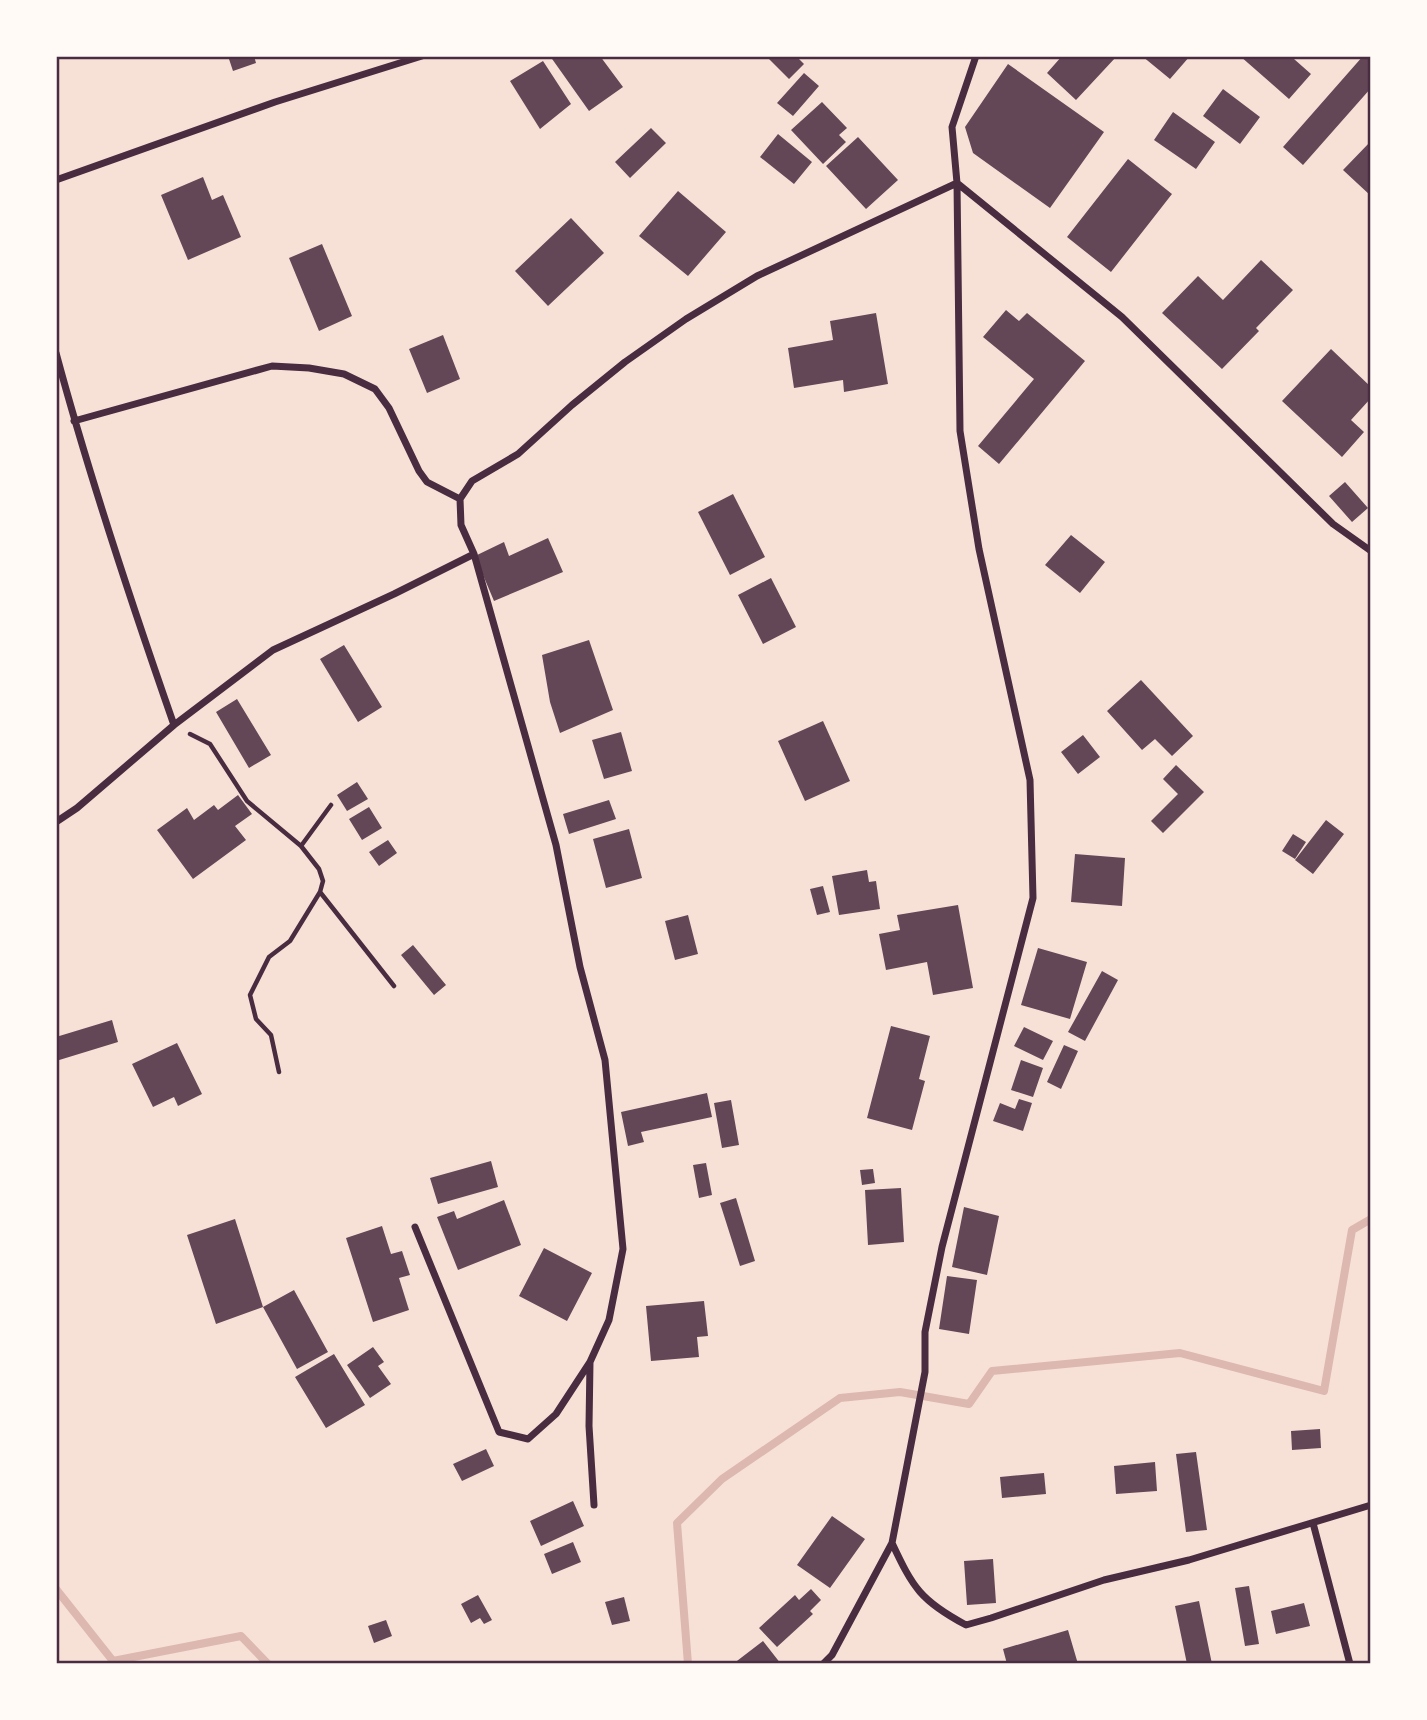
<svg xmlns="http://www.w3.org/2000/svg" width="1427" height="1720" viewBox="0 0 1427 1720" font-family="'Asap Condensed',sans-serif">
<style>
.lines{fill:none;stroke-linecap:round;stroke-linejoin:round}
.stream{stroke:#dcb8b0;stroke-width:8}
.building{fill:#644757}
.path{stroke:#4a2c40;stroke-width:4.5}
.minor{stroke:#4a2c40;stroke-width:7}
.neatline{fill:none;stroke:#4a2c40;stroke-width:2.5}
</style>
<rect width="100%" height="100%" fill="#f7e1d7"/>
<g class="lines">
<path class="stream" d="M56,1589L113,1661L241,1636L268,1664
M688,1664L677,1523L722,1479L840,1398L900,1392L969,1404L992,1371L1180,1353L1324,1391L1352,1230L1371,1219"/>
</g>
<path class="building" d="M228,56H254L256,63L233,71Z
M550,56H600L623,87L589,111Z
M766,56H796L804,64L789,79Z
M1062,56H1115L1116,57L1076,100L1047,73Z
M1142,56H1190L1170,79Z
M1240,56H1297L1294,59L1311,74L1289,99Z
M1363,56H1371V88L1303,165L1283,147Z
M543,61L571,104L540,129L510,81Z
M1008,64L1104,132L1050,208L973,153L965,127Z
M804,73L819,86L793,116L777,103Z
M1223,89L1260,117L1240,144L1203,116Z
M822,102L847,128L839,135L846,142L823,164L791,130Z
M1173,112L1215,142L1196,169L1154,140Z
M651,128L666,143L630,178L615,162Z
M778,134L812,162L794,184L760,157Z
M858,137L898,180L866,209L826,166Z
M1371,141V196L1343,170Z
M1128,159L1172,194L1111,272L1067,237Z
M203,177L212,200L223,195L241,237L188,260L161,195Z
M678,191L726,232L688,276L639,236Z
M571,218L604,253L548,306L515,271Z
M322,244L352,316L319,331L289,258Z
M1261,260L1293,290L1256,328L1259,331L1222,369L1162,313L1198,276L1223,300Z
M1006,310L1019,321L1027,313L1085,361L999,464L978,446L1034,379L983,337Z
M876,313L888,384L844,392L843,380L794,388L788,348L833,340L830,321Z
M443,335L460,379L427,393L409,349Z
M1331,349L1371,387V398L1351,420L1364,432L1342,457L1282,401Z
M1345,482L1368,508L1352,522L1329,496Z
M733,494L765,557L730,575L698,512Z
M1071,535L1105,562L1080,593L1045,565Z
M548,538L563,572L494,601L475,556L504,542L509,556Z
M771,578L796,627L763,644L738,595Z
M589,640L613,710L560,733L550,702L542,655Z
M344,645L382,707L358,722L320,659Z
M1141,680L1193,736L1172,756L1155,739L1142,750L1107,711Z
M237,699L271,755L249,768L216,712Z
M823,721L850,781L805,801L778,741Z
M621,732L632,771L604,779L592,740Z
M1083,735L1100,757L1078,774L1061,752Z
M1176,765L1204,792L1163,833L1151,821L1178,794L1163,779Z
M357,782L368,799L347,811L337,795Z
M238,795L252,814L235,826L246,840L193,879L157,830L187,808L194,820L214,805L218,810Z
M609,800L616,819L569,834L563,814Z
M369,807L382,828L362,840L349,819Z
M1326,820L1344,834L1313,874L1295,860Z
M629,829L642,878L606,888L593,839Z
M1293,834L1306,842L1295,859L1282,851Z
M388,840L397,853L379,866L369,852Z
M1075,854L1125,858L1122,906L1071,902Z
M867,870L869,882L876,881L880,909L839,915L832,876Z
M823,886L830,912L817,915L810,889Z
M958,905L973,988L933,995L927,962L886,970L879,934L900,930L897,915Z
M688,915L698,954L675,960L665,921Z
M413,945L446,985L434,995L401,955Z
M1038,948L1087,962L1070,1019L1021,1005Z
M1102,971L1118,980L1085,1041L1068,1032Z
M112,1020L118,1042L56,1061V1037Z
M891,1026L930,1036L919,1079L925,1081L912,1130L867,1118Z
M1024,1027L1053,1041L1043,1060L1014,1046Z
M177,1043L202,1094L178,1106L174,1097L153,1107L132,1064Z
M1064,1045L1078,1051L1061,1089L1047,1082Z
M1021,1060L1043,1068L1033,1097L1011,1090Z
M707,1093L712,1117L641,1132L644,1142L628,1146L621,1112Z
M1019,1099L1032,1103L1023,1131L993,1121L1000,1103L1015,1109Z
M731,1100L739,1145L722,1148L714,1103Z
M491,1161L498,1187L438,1204L430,1178Z
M706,1163L712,1195L699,1198L693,1165Z
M873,1169L875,1183L862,1185L860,1170Z
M901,1188L904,1242L868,1245L865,1190Z
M736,1198L755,1261L740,1266L720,1203Z
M504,1200L521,1245L458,1270L437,1217L454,1211L457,1219Z
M964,1207L999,1216L987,1275L952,1267Z
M235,1219L263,1307L216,1324L187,1235Z
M382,1226L391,1254L402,1251L410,1275L399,1278L409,1310L373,1322L346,1238Z
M544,1248L592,1273L567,1321L519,1296Z
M947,1276L977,1280L969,1334L939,1329Z
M294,1290L328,1352L297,1369L263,1307Z
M704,1301L708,1336L697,1337L699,1357L651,1361L646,1306Z
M373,1347L384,1362L378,1366L391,1384L370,1398L347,1365Z
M334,1354L365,1405L326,1428L295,1377Z
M1320,1429L1321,1448L1292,1450L1291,1431Z
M486,1449L494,1466L462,1481L453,1464Z
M1196,1452L1207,1530L1186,1532L1176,1454Z
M1155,1462L1157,1491L1116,1494L1114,1466Z
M1044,1473L1046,1494L1002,1498L1000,1477Z
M573,1501L584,1526L541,1546L530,1521Z
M832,1516L865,1539L830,1588L797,1565Z
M573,1542L581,1562L552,1574L544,1554Z
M993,1559L996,1603L967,1605L964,1561Z
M1249,1586L1259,1644L1245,1646L1235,1588Z
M811,1589L821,1600L810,1611L813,1614L777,1647L759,1628L795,1595L799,1600Z
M478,1595L492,1620L484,1624L480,1618L471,1623L461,1604Z
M624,1597L630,1621L612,1625L605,1602Z
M1199,1601L1212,1664H1187L1175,1606Z
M1304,1603L1310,1626L1276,1634L1271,1611Z
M386,1620L392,1636L374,1643L368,1626Z
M1068,1630L1078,1664H1007L1003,1649Z
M763,1641L781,1664H733Z"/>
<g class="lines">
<path class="path" d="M190,734L210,744L247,801L301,846L319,869L323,881L320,892L290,941L269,957L250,995L256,1019L271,1035L279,1072
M301,846L331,805
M320,892L394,986"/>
<path class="minor" d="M56,180L275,102L422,56
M56,353C90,479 131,602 174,725
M74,421L272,366L309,368L344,374L375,389L389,408L419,471L427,482L460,499
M56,822L77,808L174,725L273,650L394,594L474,554
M415,1227L499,1432L528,1439L556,1414L590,1362L609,1320L623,1249L605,1060L580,967L556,845L474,554L461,525L460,499L472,481L518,454L572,405L625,362L686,319L757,276L957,183L1122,317L1333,524L1371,551
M590,1362L589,1426L594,1505
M1313,1523L1350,1664
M892,1543C913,1588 921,1601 966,1625L991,1618L1104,1580L1189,1560L1371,1505
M823,1664L832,1655L892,1543L925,1372V1332L942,1247L1033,898L1030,780L979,549L960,431L957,183L952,127L976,56"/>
</g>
<rect width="1427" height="1720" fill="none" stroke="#fffaf5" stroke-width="116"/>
<rect x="58" y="58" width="1311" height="1604" class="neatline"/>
</svg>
